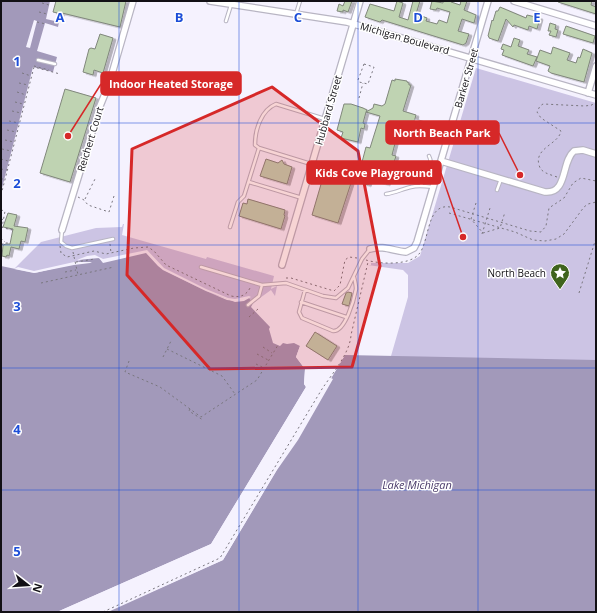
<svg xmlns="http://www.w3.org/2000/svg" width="597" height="613" viewBox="0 0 597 613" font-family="'Open Sans',sans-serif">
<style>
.green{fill:#ccc4e4}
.water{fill:#a299ba}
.pier{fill:#f5f2fe}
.building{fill:#bfd3b2;stroke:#80877b;filter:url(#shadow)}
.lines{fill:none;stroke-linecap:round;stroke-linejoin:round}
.lane-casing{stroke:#b8b5c3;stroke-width:4.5}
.street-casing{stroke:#b8b5c3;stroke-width:8}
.path{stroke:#79767e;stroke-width:1;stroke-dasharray:2 3;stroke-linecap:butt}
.lane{stroke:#fff;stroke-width:2.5}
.street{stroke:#fff;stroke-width:5.5}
.marked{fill:#d62828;fill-opacity:0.2;stroke:#d62828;stroke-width:3;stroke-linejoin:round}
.grid{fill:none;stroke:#1d4ed8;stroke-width:1;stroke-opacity:0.55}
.labels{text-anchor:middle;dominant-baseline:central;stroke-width:3;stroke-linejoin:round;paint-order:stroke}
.street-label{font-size:10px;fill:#121015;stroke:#fff}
.poi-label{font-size:10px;fill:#121015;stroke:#fff;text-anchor:end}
.water-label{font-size:11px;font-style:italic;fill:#493a69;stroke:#fff}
.grid-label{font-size:13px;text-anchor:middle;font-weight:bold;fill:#1d4ed8;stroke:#fff;stroke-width:3;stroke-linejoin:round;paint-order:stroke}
.leader{fill:none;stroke:#d62828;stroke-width:1.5}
.callout-dot{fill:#d62828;stroke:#fff;stroke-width:1.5}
.callout{fill:#d62828;stroke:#d62828;stroke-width:1.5}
.callout-label{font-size:11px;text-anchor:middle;font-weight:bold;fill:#fff}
</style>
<defs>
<filter id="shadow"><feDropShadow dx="3" dy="1.5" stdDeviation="0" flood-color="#0004"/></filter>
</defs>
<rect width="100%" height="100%" fill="#f5f2fe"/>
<path class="green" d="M476,68L596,103V369L389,363L408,297V275L403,270L368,265H371V263H408L420,256Z
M123,224H124L122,235L206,259L207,257L274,276L271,289L277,286L275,296L271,290L253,303L249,298L235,301L103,261C93,259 84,256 76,263L34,273L14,269L41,242L96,228L122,227Z"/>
<path class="water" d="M1,1H50L46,19L59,22L58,27L45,23L37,51L57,57L53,72L33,67L1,192Z
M146,252L163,270L206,291L227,300L235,301L249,298L253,303L251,307L270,327L269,329L273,343L280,346L283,343L287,344L294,343L300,346L296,357L305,369L304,384L306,387L211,544L57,612H1V266L35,273L76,263C83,257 96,254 103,261Z
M345,355L596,360V612H108L223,560Z"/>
<path class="pier" d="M34,20L37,21L30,48L26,47Z
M147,250L164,268L206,289L228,298L235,299L249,296L251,297L244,301L235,302L206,291L163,270L158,266L146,253L103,263L99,258L77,260L87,256L95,255L103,259Z
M74,262H92L90,263L74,265L34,273L14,269L18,267L34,271Z
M300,346H301L298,357L306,369V383L308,388L213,545L62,612H57L211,544L306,387L304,384L305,369L296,357Z
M344,354L345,355L331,378L333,379L298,440L277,470L223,560L106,612L107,610L222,559Z"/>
<path class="building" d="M56,1H126L120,27L62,13V14L53,12Z
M345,1H352L348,12L343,10V12L337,11L339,4L343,6Z
M397,1L403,3L399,17L408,20L413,1H420L416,14L427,18L426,21L437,24L439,20L447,23L450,12L437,8L436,10L430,9L432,1L443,3V1H451V2L460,5L461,1H467L464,10L476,15L474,23L462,19L458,31L469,34L466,43L463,45L382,20L380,22L365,17L370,4L394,11Z
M558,1H592L591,5L596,7V14L558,2Z
M500,7L526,18L527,15L540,18L537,29L529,26L528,30L514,25L513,27L506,19L498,41L489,38V37L488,36L492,20L493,21L496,11H498Z
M550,23L556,25L555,29L558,30L556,37L549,35L551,31H548Z
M566,26L595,36L593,43L563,34Z
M100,34L113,38L103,73L94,70L93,75L83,72L89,49L91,48L95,49Z
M514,38L520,40L518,46L529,50L527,54L537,57L533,66L502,55L504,50L501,49L503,44L511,47Z
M553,47L570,53L567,60L576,63L578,57L580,58L583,49L592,53L584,82L551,73L548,71L550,66L536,61L540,50L551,54Z
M395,79L407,81V82L409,83V85H411L403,111L416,115L410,136L398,132L392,155L396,156L387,184L370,179L368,185L357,181L366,147L370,148L380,116L366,112L363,123L365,124L364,129L361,128L358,142L345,139L341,138L343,132L337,130L344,104H351L363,108L367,110L366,112L373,108L374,104L382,106L385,104L392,80L395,81Z
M65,89L96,98L70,182L40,173Z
M266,159L278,163L282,160L284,164L292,167L287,184L260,176Z
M324,174L351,183L338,223L312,215Z
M248,199L285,210L284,215L285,216L281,229L239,216L243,203L247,204Z
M8,213L17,215L14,226L28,228L25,242L21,241L19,249L11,247L9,256L7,255L6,257L2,256L3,245L6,244H10L13,229L3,227Z
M348,292L352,293L349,306L342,304L346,293Z
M315,332L337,346L328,360L306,346Z"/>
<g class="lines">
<defs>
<path id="lane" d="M296,14L300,1
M226,21L231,5
M38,60L55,64
M416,121L449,132
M311,164L259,148L255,145C255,130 261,110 276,104L325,119
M249,182L302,198
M421,185C426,178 434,165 429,156
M497,190L501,179
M386,194C395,193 402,189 411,187C418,185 425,186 433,187
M230,227L238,202L244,196L259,148
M62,230L61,242L66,246L72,248L113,239
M201,267L262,285L286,283L323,296L336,298L348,288L362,259L370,249
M305,290L299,312L302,318L333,331C345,332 354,300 356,289C356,285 355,281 354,277
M301,302L346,317
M248,305L259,296L262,285"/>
<path id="street" d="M210,1L347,22L596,95
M514,1L596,26
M588,93L596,66
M441,161L545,192C568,194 561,162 574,151L583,150L596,154
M62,230L100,106L109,84L133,1
M370,249C384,245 393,251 406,252L414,248L417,242L488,1
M282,265L360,1"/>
</defs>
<use href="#lane" class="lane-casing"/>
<use href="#street" class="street-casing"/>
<path class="path" d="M42,3L49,5
M39,12L47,14
M37,22L46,24
M364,64L374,67L368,84L359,82L358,80Z
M34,66L49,70
M22,73L31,76
M19,83L28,85
M17,92L26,95
M359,98L363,83
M15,102L23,104
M12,111L21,113
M9,121L19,123
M7,130L16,132
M5,140L14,142
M2,149L11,151
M1,159L8,161
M1,169L7,170
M557,177C549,174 541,173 539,165C534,148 559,144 561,131L541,118L537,112L540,106L543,104L585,106L592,105L594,102
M1,179H3
M1,195L34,67L60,74
M78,197L84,200L88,205L109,212L114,196
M85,199L96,177
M476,203L471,219L483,233L500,228L505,212
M1,210L5,211L2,228
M449,213L515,232L533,240L545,241L556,239L564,234L584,207L588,204L596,202
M1,219L5,220
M1,227L13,230
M482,234L490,208
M1,238L5,242
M110,244L111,253
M60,246L61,253L67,257L94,251L106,254L134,248L148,247L154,251L166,265L231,296C241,298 247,295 251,286
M1,250L3,243H10
M73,252L78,275
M1,254H2
M366,260C379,264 409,266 419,254C430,241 426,203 450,207L530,231L541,232L546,226L549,208L564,198L573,183L581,178L596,181
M76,262L95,259
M65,272L76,270
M286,278H291L334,291L340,285L345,260L349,257L357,258
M41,283L114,267
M579,293L596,238
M249,317L258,309
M263,347L272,353
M167,349L222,376L235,394
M257,354L268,360
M163,357L171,341
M129,361L125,372L160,387L201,417L257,380L278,345
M256,364L264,368
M190,409L189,411L203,420
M103,612L220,558L322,389C332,374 350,353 351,335L368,262"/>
<use href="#lane" class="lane"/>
<use href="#street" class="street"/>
</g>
<path class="marked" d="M272,87L358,151L380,266L352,367L210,369L127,275L132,149Z"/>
<path class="grid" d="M119,1V612M239,1V612M358,1V612M478,1V612M1,123H596M1,245H596M1,368H596M1,490H596"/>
<defs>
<symbol id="sight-pin" viewBox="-11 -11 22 30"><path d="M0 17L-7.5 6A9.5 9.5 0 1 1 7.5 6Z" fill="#3f641d" stroke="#fff"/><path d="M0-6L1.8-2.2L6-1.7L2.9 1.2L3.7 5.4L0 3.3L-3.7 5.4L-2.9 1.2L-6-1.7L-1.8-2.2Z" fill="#fff"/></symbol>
</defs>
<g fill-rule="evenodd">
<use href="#sight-pin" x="549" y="262" width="22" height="30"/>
</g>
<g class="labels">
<g class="street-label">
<text transform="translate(405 38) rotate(16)">Michigan Boulevard</text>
<text transform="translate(466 78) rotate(-74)">Barker Street</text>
<text transform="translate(328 110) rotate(-74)">Hubbard Street</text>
<text transform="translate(90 139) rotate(-73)">Reichert Court</text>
</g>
<g class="poi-label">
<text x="546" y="273">North Beach</text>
</g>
<g class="water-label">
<text x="417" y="484">Lake Michigan</text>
</g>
</g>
<g class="grid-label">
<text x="60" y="22">A</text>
<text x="179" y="22">B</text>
<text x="298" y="22">C</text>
<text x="418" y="22">D</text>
<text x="537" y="22">E</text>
<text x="17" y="66">1</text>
<text x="17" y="188">2</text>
<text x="17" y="311">3</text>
<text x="17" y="434">4</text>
<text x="17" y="556">5</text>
</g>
<path class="leader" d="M68 136L101 84M520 175L499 133M463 237L441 173"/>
<g class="callout-dot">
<circle cx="68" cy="136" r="4"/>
<circle cx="520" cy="175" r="4"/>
<circle cx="463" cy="237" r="4"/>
</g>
<g class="callout">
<rect x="101" y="72" width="140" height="23" rx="4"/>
<rect x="386" y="121" width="113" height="23" rx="4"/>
<rect x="307" y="161" width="134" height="23" rx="4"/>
</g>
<g class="callout-label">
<text x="171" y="88">Indoor Heated Storage</text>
<text x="442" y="137">North Beach Park</text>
<text x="374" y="177">Kids Cove Playground</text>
</g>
<rect width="597" height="613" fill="none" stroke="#121015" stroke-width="4"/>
<g transform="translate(28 585) rotate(107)" stroke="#ffffff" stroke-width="3" paint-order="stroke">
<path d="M0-3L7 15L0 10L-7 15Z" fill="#121015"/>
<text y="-6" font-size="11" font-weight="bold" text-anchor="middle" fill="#121015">N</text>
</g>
</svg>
